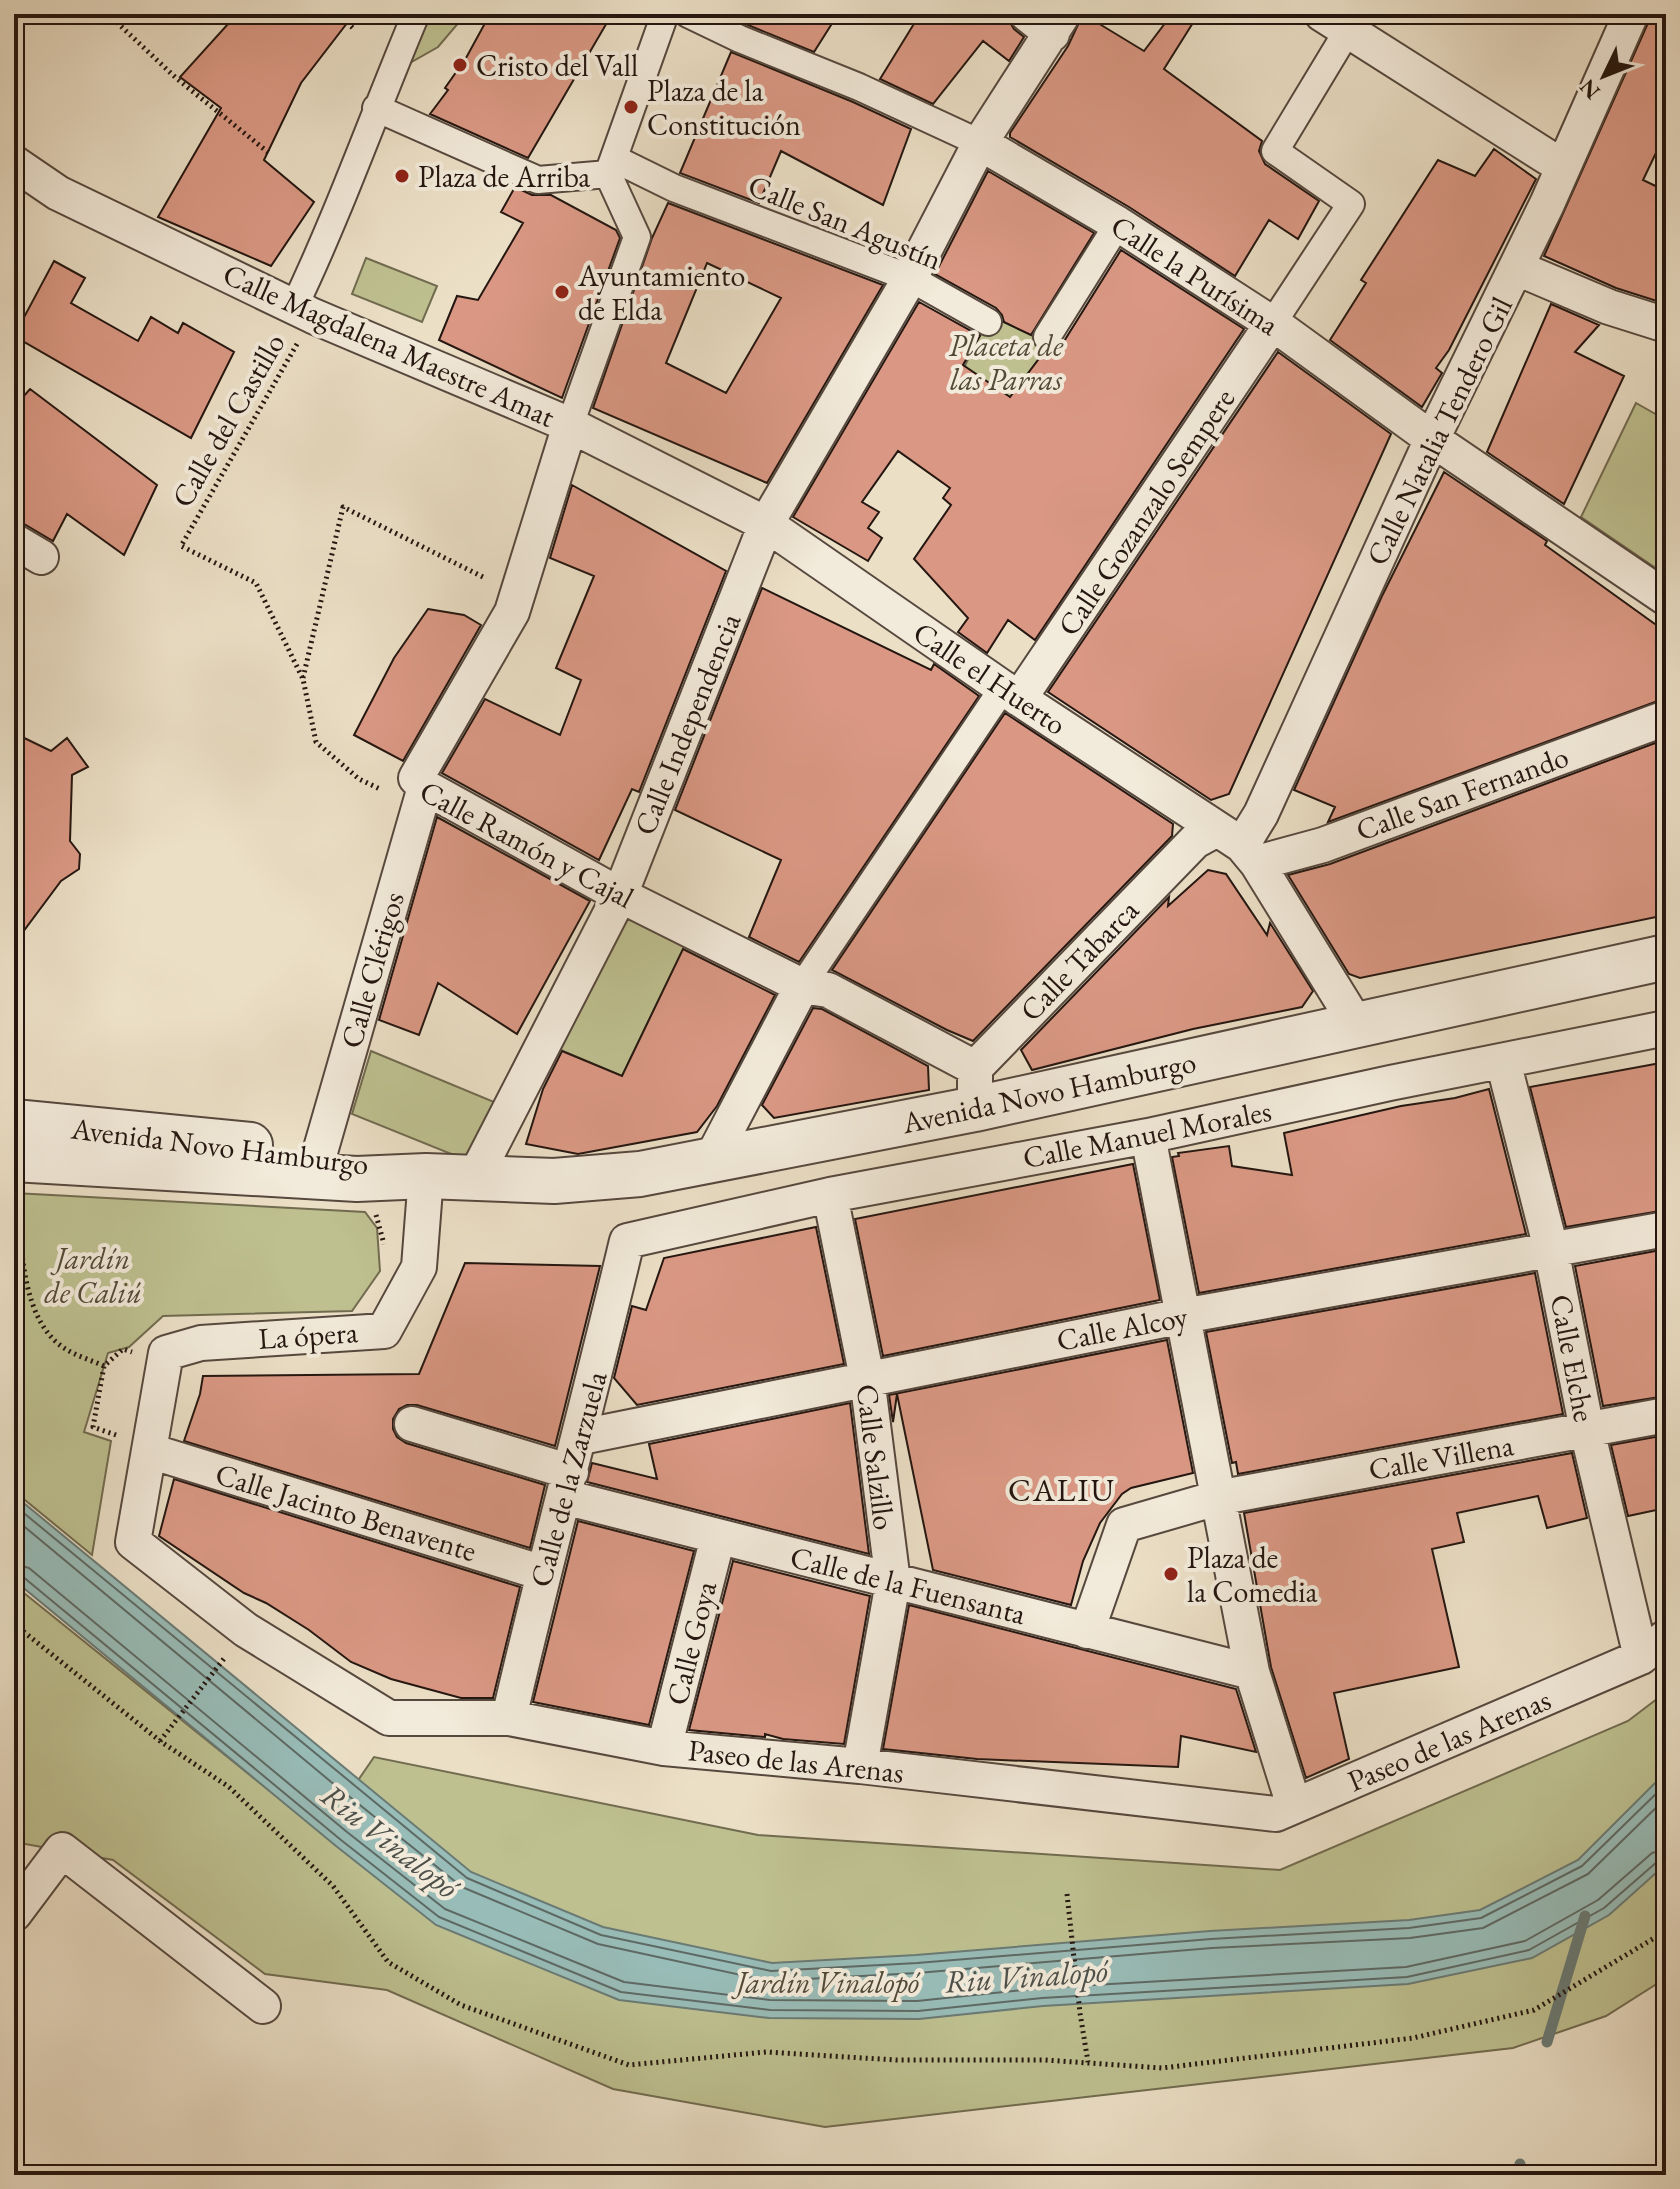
<svg xmlns="http://www.w3.org/2000/svg" width="1680" height="2189" viewBox="0 0 1680 2189" font-family="'EB Garamond',serif">
<style>
.green{fill:#bec090;stroke:#716b50;stroke-width:2}
.water{fill:#98bcb7;stroke:#6a7a74;stroke-width:2}
.lines{fill:none;stroke-linecap:round;stroke-linejoin:round}
.shore{stroke:#5e6964;stroke-width:2}
.stream{stroke:#6a7a74;stroke-width:11}
.building{fill:#da9884;stroke:#241610;stroke-width:2;fill-rule:evenodd}
.pedestrian-casing{stroke:#56483e;stroke-width:30}
.minor-casing{stroke:#56483e;stroke-width:38}
.tertiary-casing{stroke:#56483e;stroke-width:48}
.path{stroke:#241610;stroke-width:5;stroke-dasharray:2 4;stroke-linecap:butt}
.pedestrian{stroke:#f2eada;stroke-width:26}
.minor{stroke:#f2eada;stroke-width:34}
.tertiary{stroke:#f2eada;stroke-width:44}
.poi-dot{fill:#8f2418;stroke:#f2eada;stroke-width:3}
.labels{text-anchor:middle;dominant-baseline:central;stroke-width:8;stroke-linejoin:round;paint-order:stroke}
.poi-label{font-size:30px;fill:#241610;stroke:#f2eada;text-anchor:start}
.street-label{font-size:30px;fill:#241610;stroke:#f2eada}
.park-label{font-size:30px;font-style:italic;fill:#524936;stroke:#f2eada}
.neighbourhood-label{font-size:32px;letter-spacing:2px;fill:#241610;stroke:#f2eada}
.water-label{font-size:32px;font-style:italic;fill:#4d504a;stroke:#f2eada}
</style>
<rect width="100%" height="100%" fill="#ebdfc6"/>
<filter id="stains"><feTurbulence type="fractalNoise" baseFrequency=".0025" numOctaves="4"/><feColorMatrix values="0 0 0 0 .2 0 0 0 0 .09 0 0 0 0 .02 0 0 0 .5 -.17"/></filter>
<radialGradient id="worn" r=".72"><stop offset=".6" stop-color="#630" stop-opacity="0"/><stop offset="1" stop-color="#630" stop-opacity=".3"/></radialGradient>
<path class="green" d="M428,14H466L438,47L408,64Z
M366,258L437,286L422,322L352,294Z
M989,315L1056,347L1018,410L961,374Z
M1636,403L1666,420V575L1581,517Z
M626,914L685,945L622,1076L556,1048Z
M371,1051L494,1102L466,1160L352,1114Z
M14,1193L365,1212L377,1228L380,1271L352,1311L163,1316L129,1347L108,1353L84,1432L111,1441L92,1555L14,1491Z
M14,1585L322,1833L374,1757L758,1835L1280,1870L1628,1721L1666,1692V1978L1606,2016L1513,2048L825,2127L613,2089L387,1990L265,1974L113,1860L14,1842Z"/>
<path class="water" d="M14,1495L471,1872L603,1927L772,1963L916,1955L1210,1931L1409,1920L1480,1910L1578,1860L1666,1772V1864L1609,1915L1532,1958L1408,1984L1043,2006L919,2019L769,2018L619,2000L436,1925L336,1846L14,1580Z"/>
<g class="lines">
<path class="shore" d="M14,1505L467,1878L601,1935L771,1971L917,1963L1211,1939L1409,1928L1481,1918L1582,1866L1666,1784
M14,1518L330,1781L462,1887L598,1944L769,1981L917,1973L1212,1948L1410,1938L1483,1928L1588,1874L1666,1798
M14,1564L29,1568L347,1832L445,1909L624,1982L770,2000L917,2001L1041,1988L1406,1967L1525,1941L1598,1900L1652,1853L1666,1849
M14,1574L22,1576L341,1840L439,1917L621,1992L770,2010L918,2011L1042,1998L1407,1977L1529,1950L1604,1908L1658,1861L1666,1859"/>
<path class="stream" d="M1547,2042L1585,1916
M1519,2175L1520,2164"/>
</g>
<path class="building" d="M237,14H354L301,83L264,160L314,202L271,266L158,217L221,108L180,77Z
M490,14H612L528,158L430,114L448,90L445,88L466,58Z
M747,14H838L814,52L743,23Z
M920,14H1005L1014,29L1024,37L1009,61L983,41L933,104L880,79Z
M1083,14L1144,51L1172,14H1191L1196,18L1164,69L1262,141L1259,151L1265,164L1319,201L1298,239L1269,220L1235,276L1129,207L1010,137V133L1068,46Z
M1652,14H1666V132L1643,180L1666,191V304L1616,288L1544,256Z
M731,52L853,102L911,129L883,205L781,151L759,203L680,173Z
M1494,149L1536,179L1449,350L1436,368L1442,373L1422,407L1330,340L1366,283L1361,280L1438,160L1475,176Z
M988,171L1094,233L1031,335L1004,322L1002,315L996,308L935,274Z
M515,187L532,195H551L616,230L620,238L562,398L439,340L457,296L478,300L523,223L501,212Z
M668,203L883,285L767,483L593,408L652,238ZM707,263L781,298L726,393L666,363Z
M1121,250L1244,329L1035,640L1008,620L987,653L958,632L968,618L914,559L951,505L943,498L950,488L898,451L862,502L879,512L868,528L882,538L868,561L793,517L919,302L980,336L963,365L1010,397L1044,352L1054,351L1061,346Z
M54,261L85,278L71,303L138,341L151,317L178,333L183,323L234,352L191,438L14,336Z
M1551,304L1599,325L1575,352L1624,376L1564,504L1487,452Z
M1278,352L1391,434L1229,794L1211,800L1048,692Z
M30,389L157,485L124,555L67,514L53,541L14,518V407Z
M1444,472L1547,541L1545,545L1666,632V698L1328,822L1335,807L1294,790L1382,596Z
M572,485L726,571L639,792L632,789L599,860L442,773L485,699L560,735L581,680L556,668L594,576L550,558Z
M762,588L931,670L934,664L979,696L799,962L749,937L781,860L675,810Z
M428,609L464,615L481,625L403,761L354,735L394,658Z
M1005,713L1173,824L1172,836L973,1041L947,1030L832,970Z
M14,733L51,751L67,738L88,767L72,775L70,841L80,854L79,869L61,881L14,944Z
M1666,739V915L1360,978L1349,974L1288,875L1330,864Z
M437,817L590,901L517,1034L438,983L419,1035L379,1020Z
M1208,870L1226,874L1267,935L1270,923L1313,991L1302,1007L1193,1029L1032,1070L1021,1050L1169,897L1168,906Z
M683,949L775,995L717,1106L697,1132L578,1154L526,1144L543,1089L562,1051L622,1076Z
M813,1008L822,1009L928,1066L929,1090L774,1118L762,1105Z
M1666,1062V1210L1566,1227L1530,1087Z
M1489,1089L1526,1234L1199,1293L1172,1157L1179,1156L1178,1153L1229,1146L1232,1166L1292,1175L1284,1133L1401,1106L1455,1098Z
M1133,1164L1160,1300L883,1356L855,1219Z
M816,1227L844,1364L637,1405L614,1378L632,1306L646,1310L664,1258Z
M1666,1249V1396L1603,1406L1575,1266Z
M465,1263L600,1266L555,1446L417,1405H407L399,1409L393,1419V1429L397,1437L406,1443L545,1485L530,1548L184,1441L200,1394L203,1376L419,1374Z
M1535,1273L1563,1414L1238,1474L1236,1462L1232,1463L1206,1332Z
M1167,1340L1193,1473L1131,1488L1122,1494L1100,1523L1083,1561L1071,1605L933,1570L897,1394L893,1422L889,1395Z
M850,1403L869,1554L587,1482L592,1463L657,1479L649,1444Z
M1666,1435V1508L1628,1516L1611,1445Z
M1572,1453L1587,1518L1547,1528L1538,1496L1457,1513L1464,1542L1432,1549L1459,1667L1334,1693L1349,1759L1306,1778L1271,1667L1244,1513Z
M174,1479L520,1587L493,1698H461L391,1679L351,1662L309,1630L266,1603L244,1593L159,1536Z
M578,1521L694,1551L649,1725L533,1702Z
M733,1561L870,1596L844,1744L783,1739L765,1734V1737L689,1730Z
M909,1605L1236,1689L1256,1752L1181,1736L1178,1767L977,1759L883,1749Z"/>
<g class="lines">
<defs>
<path id="pedestrian" d="M688,14L740,39L859,87L980,143
M376,108L538,180L608,174
M615,159L674,188L910,278L988,322
M294,307C340,211 375,111 416,14
M1272,324L1351,204L1275,151L1348,30
M1047,337L1118,224
M570,425L637,237L608,174L665,14
M802,986L1003,688"/>
<path id="minor" d="M1027,14L1052,34
M1322,14L1563,167
M980,143L1118,224L1282,330L1432,439L1666,598
M14,163L58,193L313,316L570,425L766,524L1003,688L1242,845L1257,863L1358,1027
M1517,268L1609,307L1666,325
M570,425L512,612L416,778L425,787L620,895L802,986L828,990L975,1068
M14,541L41,557
M1019,699L1272,324
M1242,845L1261,814L1432,439L1547,204L1631,14
M1257,863L1323,845L1666,718
M1503,1061L1551,1249L1587,1430L1641,1657
M975,1090V1068L1195,841L1217,829
M1148,1136L1252,1672L1294,1806
M320,1152L425,787
M711,1160L802,986
M426,1176L419,1267L384,1331L201,1343L166,1353L133,1542L246,1630L389,1718H509L664,1748L860,1766L1276,1814L1641,1657L1666,1637
M475,1177L620,895L766,524L910,278L980,143L1063,14
M830,1195L867,1378L893,1582L860,1766
M412,1424L571,1472
M581,1437L1183,1316L1666,1229
M150,1451L543,1573
M564,1497L1252,1672
M1087,1631L1124,1525L1217,1498L1666,1415
M509,1718C546,1558 589,1400 627,1241L830,1195L1148,1136L1390,1083L1666,1028
M664,1748L718,1537
M14,1914L62,1850L263,2006"/>
<path id="tertiary" d="M14,1122L250,1145
M14,1159L357,1179L426,1176L554,1181L640,1174L975,1109L1666,957"/>
</defs>
<use href="#pedestrian" class="pedestrian-casing"/>
<use href="#minor" class="minor-casing"/>
<use href="#tertiary" class="tertiary-casing"/>
<path class="path" d="M108,14L176,78L269,153
M338,14L355,30
M297,344L181,546L256,583L303,679L316,742L359,779L382,790
M303,678L343,507L485,578
M18,1198C21,1244 21,1320 64,1348C76,1356 91,1360 104,1366
M376,1215L384,1244
M116,1435L93,1427L104,1366L123,1349L132,1352
M14,1624L160,1741L229,1787L333,1886L388,1962L461,2005L629,2065L766,2052L896,2060H1045L1162,2068L1413,2038L1534,2010L1666,1931
M160,1741L226,1656
M1067,1894L1080,2013L1088,2062"/>
<use href="#pedestrian" class="pedestrian"/>
<use href="#minor" class="minor"/>
<use href="#tertiary" class="tertiary"/>
</g>
<g class="poi-dot">
<circle cx="460" cy="65" r="8"/>
<circle cx="631" cy="107" r="8"/>
<circle cx="402" cy="176" r="8"/>
<circle cx="562" cy="292" r="8"/>
<circle cx="1171" cy="1574" r="8"/>
</g>
<g class="labels">
<g class="poi-label">
<text x="476" y="65">Cristo del Vall</text>
<text x="647" y="90">Plaza de la<tspan x="647" dy="34">Constitución</tspan></text>
<text x="418" y="176">Plaza de Arriba</text>
<text x="578" y="275">Ayuntamiento<tspan x="578" dy="34">de Elda</tspan></text>
<text x="1187" y="1557">Plaza de<tspan x="1187" dy="34">la Comedia</tspan></text>
</g>
<g class="street-label">
<text transform="translate(845 222) rotate(22)">Calle San Agustín</text>
<text transform="translate(1195 275) rotate(33)">Calle la Purísima</text>
<text transform="translate(389 345) rotate(24)">Calle Magdalena Maestre Amat</text>
<text transform="translate(228 420) rotate(-60)">Calle del Castillo</text>
<text transform="translate(1439 431) rotate(-64)">Calle Natalia Tendero Gil</text>
<text transform="translate(1146 512) rotate(-56)">Calle Gozanzalo Sempere</text>
<text transform="translate(990 678) rotate(34)">Calle el Huerto</text>
<text transform="translate(687 724) rotate(-68)">Calle Independencia</text>
<text transform="translate(1462 793) rotate(-20)">Calle San Fernando</text>
<text transform="translate(527 844) rotate(28)">Calle Ramón y Cajal</text>
<text transform="translate(1079 960) rotate(-46)">Calle Tabarca</text>
<text transform="translate(372 970) rotate(-74)">Calle Clérigos</text>
<text transform="translate(1049 1092) rotate(-12)">Avenida Novo Hamburgo</text>
<text transform="translate(1147 1134) rotate(-11)">Calle Manuel Morales</text>
<text transform="translate(220 1146) rotate(7)">Avenida Novo Hamburgo</text>
<text transform="translate(1122 1328) rotate(-11)">Calle Alcoy</text>
<text transform="translate(308 1335) rotate(-4)">La ópera</text>
<text transform="translate(1573 1358) rotate(79)">Calle Elche</text>
<text transform="translate(876 1457) rotate(83)">Calle Salzillo</text>
<text transform="translate(1441 1457) rotate(-10)">Calle Villena</text>
<text transform="translate(568 1479) rotate(-75)">Calle de la Zarzuela</text>
<text transform="translate(346 1512) rotate(17)">Calle Jacinto Benavente</text>
<text transform="translate(908 1585) rotate(14)">Calle de la Fuensanta</text>
<text transform="translate(691 1643) rotate(-76)">Calle Goya</text>
<text transform="translate(1449 1740) rotate(-23)">Paseo de las Arenas</text>
<text transform="translate(796 1761) rotate(6)">Paseo de las Arenas</text>
</g>
<g class="park-label">
<text x="1006" y="345">Placeta de<tspan x="1006" dy="34">las Parras</tspan></text>
<text x="93" y="1258">Jardín<tspan x="93" dy="34">de Caliú</tspan></text>
<text x="828" y="1982">Jardín Vinalopó</text>
</g>
<g class="neighbourhood-label">
<text x="1062" y="1490">CALIU</text>
</g>
<g class="water-label">
<text transform="translate(390 1841) rotate(38)">Riu Vinalopó</text>
<text transform="translate(1026 1976) rotate(-4)">Riu Vinalopó</text>
</g>
</g>
<rect width="1680" height="2189" fill="none" stroke="#ebdfc6" stroke-width="48"/>
<rect x="16" y="16" width="1648" height="2157" fill="none" stroke="#241610" stroke-width="4"/>
<rect x="24" y="24" width="1632" height="2141" fill="none" stroke="#241610" stroke-width="2"/>
<g transform="translate(1604 76) rotate(227)" stroke="#f2eada" stroke-width="6" paint-order="stroke">
<path d="M0-6L14 30L0 20L-14 30Z" fill="#241610"/>
<text y="-12" font-size="22" font-weight="bold" text-anchor="middle" fill="#241610">N</text>
</g>
<rect width="100%" height="100%" filter="url(#stains)"/>
<rect width="100%" height="100%" fill="url(#worn)"/>
</svg>
